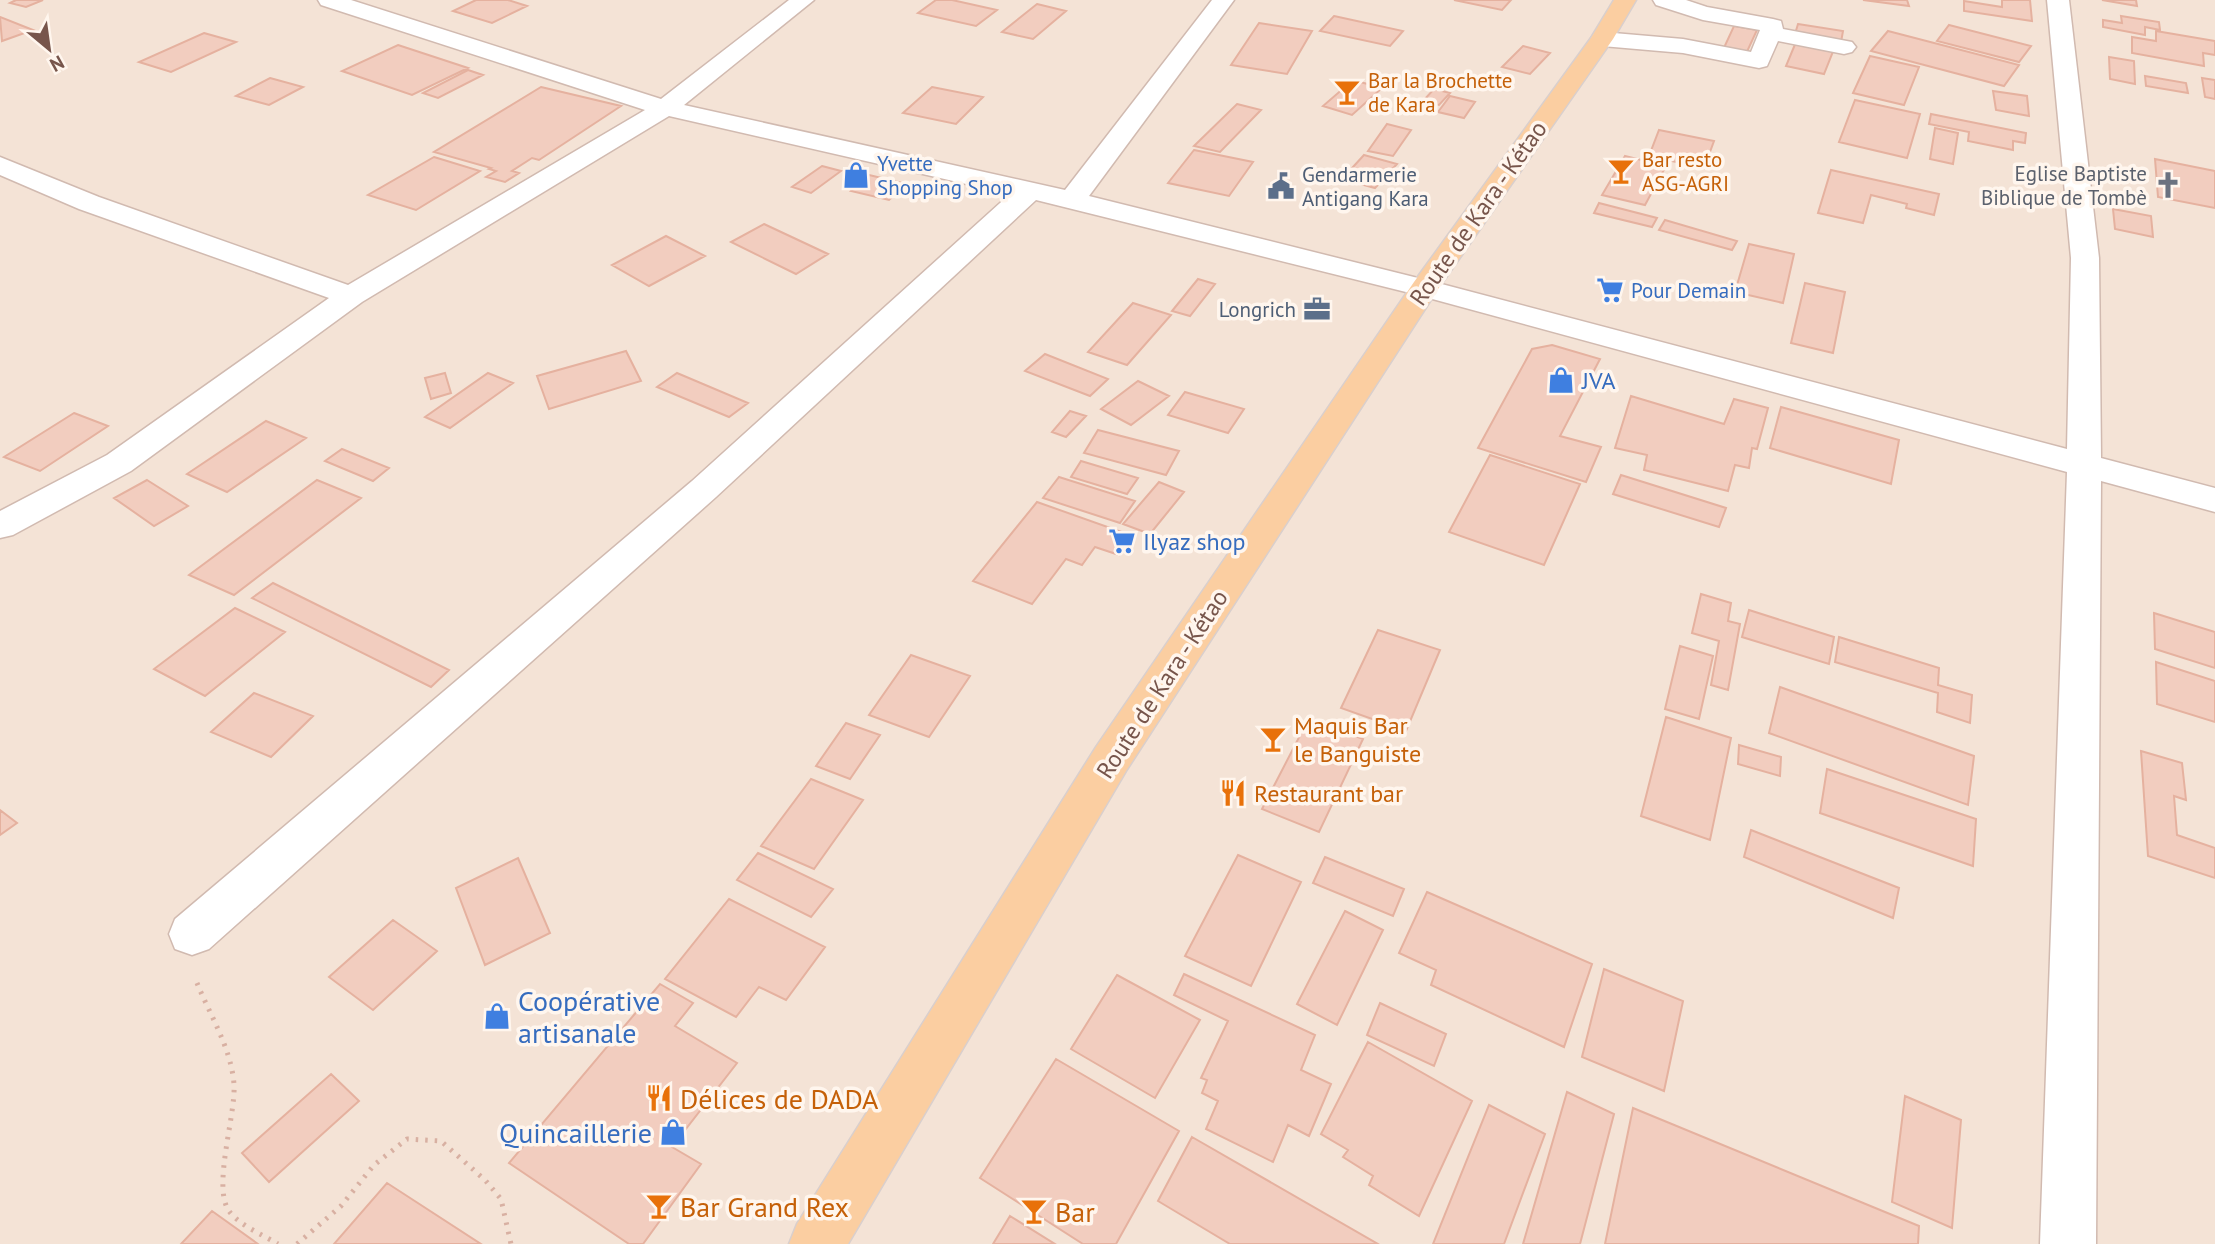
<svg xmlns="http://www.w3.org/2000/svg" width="2215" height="1244" viewBox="0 0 2215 1244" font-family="'PT Sans',sans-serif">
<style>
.residential{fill:#f4e3d6}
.building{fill:#f2cdbf;stroke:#e5b19f;stroke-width:2}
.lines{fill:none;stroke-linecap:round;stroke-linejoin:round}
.minor-casing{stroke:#d1bab0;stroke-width:3}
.major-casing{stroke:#d9cfcd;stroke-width:3}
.path{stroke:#d8b0a2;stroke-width:5;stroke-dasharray:2.5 7;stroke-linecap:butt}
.minor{fill:#fff;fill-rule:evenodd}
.major{fill:#fbcea1;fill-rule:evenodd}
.labels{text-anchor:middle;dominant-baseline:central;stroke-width:7;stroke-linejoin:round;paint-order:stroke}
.far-food-label{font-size:21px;fill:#c56008;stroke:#fff6ee;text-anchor:start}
.far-shop-label{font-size:21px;fill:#366cbe;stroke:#fff6ee;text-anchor:start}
.far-worship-label{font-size:21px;fill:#5b616d;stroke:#fff6ee;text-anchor:end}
.far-service-label{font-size:21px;fill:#4e5e75;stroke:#fff6ee;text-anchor:start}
.street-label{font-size:24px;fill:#77554b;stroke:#fff6ee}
.shop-label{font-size:24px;fill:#366cbe;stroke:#fff6ee;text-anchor:start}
.food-label{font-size:24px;fill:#c56008;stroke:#fff6ee;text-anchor:start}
.near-shop-label{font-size:28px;fill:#366cbe;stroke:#fff6ee;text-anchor:start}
.near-food-label{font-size:28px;fill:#c56008;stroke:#fff6ee;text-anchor:start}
</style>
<rect width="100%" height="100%" fill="#fdf2e8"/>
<path class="residential" d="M0,0H2215V1244H0Z"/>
<path class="building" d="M16,0H43L26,7L10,3Z
M476,0H508L527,6L492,23L453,11Z
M936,0H952L997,10L976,26L918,13Z
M1454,0H1511L1502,10Z
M1907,0L1909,6L1863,0Z
M2002,0H2030L2032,21L1964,11V1L2002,7Z
M2136,0L2137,6L2102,0Z
M1037,4L1066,11L1033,39L1002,32Z
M1334,16L1403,31L1390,46L1320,31Z
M2121,16L2159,22L2160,30L2145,27V35L2103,27V20L2122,23Z
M0,17L33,30L2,41Z
M1259,23L1312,31L1287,74L1231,65Z
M1798,24L1843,31L1841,42L1795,34Z
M1949,25L2031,46L2019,62L1937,41Z
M1734,26L1757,30L1745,56L1722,52Z
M1888,31L2019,65L2004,86L1871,51Z
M2156,31L2215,41V55L2203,53L2204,66L2132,53V37L2156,41Z
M204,33L236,42L171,72L139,62Z
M1796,42L1834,49L1824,74L1786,66Z
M398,45L468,68L412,95L342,71Z
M1523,46L1550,53L1530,74L1502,67Z
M1870,56L1919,67L1904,105L1853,93Z
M2109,57L2134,61L2135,84L2110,79Z
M468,70L483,75L438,98L423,93Z
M2145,76L2186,83L2188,93L2146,86Z
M270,78L303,87L269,105L236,96Z
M2202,78L2215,80V99L2205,97Z
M1353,80L1382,88L1352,115L1323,106Z
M541,87L621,106L539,160L532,158L512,171L519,173L505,182L486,177L496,171L489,169L491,168L434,152Z
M932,87L983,97L956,124L903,113Z
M1434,89L1450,93L1439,105L1423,101Z
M1993,91L2027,96L2029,116L1996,110Z
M1450,96L1475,102L1464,118L1438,112Z
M1855,100L1920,114L1907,158L1839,142Z
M1237,104L1261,110L1220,152L1194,146Z
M1931,114L2026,133L2025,143L2013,141V150L1968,141L1969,132L1929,124Z
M1387,124L1411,130L1393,156L1368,151Z
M1935,128L1958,133L1953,164L1930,159Z
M1659,130L1714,141L1704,168L1649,156Z
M1194,150L1253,162L1229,196L1168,183Z
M1364,155L1397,164L1375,188L1342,179Z
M1625,156L1666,166L1645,205L1602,195Z
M434,157L480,171L416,210L368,195Z
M2155,159L2215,171V208L2158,197Z
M822,166L841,171L811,193L792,187Z
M1831,170L1939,194L1934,215L1906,208L1907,204L1871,195L1863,223L1818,213Z
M852,171L866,174L858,182L844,179Z
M869,175L907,184L889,200L851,191Z
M1339,199L1360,201L1358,208L1337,205Z
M1599,203L1657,218L1652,227L1594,213Z
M2113,209L2151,216L2153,237L2115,229Z
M1665,220L1737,241L1732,250L1659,230Z
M764,224L828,254L796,274L731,242Z
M666,236L705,256L649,286L612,265Z
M1749,244L1794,254L1783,303L1735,292Z
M1198,279L1215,284L1190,316L1172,311Z
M1805,283L1845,292L1833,353L1791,343Z
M1133,303L1171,315L1127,365L1088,352Z
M1552,345L1600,359L1560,436L1601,447L1586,482L1478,448L1532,349Z
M626,351L641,381L549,409L537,376Z
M1045,354L1108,379L1090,396L1025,371Z
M445,373L451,393L431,399L425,378Z
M488,373L513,383L450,428L425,417Z
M677,373L748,403L729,417L657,387Z
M1138,381L1169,396L1131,425L1101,409Z
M1185,392L1244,409L1228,433L1168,415Z
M1631,396L1724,424L1734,399L1768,408L1757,449L1752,448L1749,468L1735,465L1728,491L1644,470L1647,455L1615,448Z
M1781,407L1899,440L1891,484L1770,448Z
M1070,411L1086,416L1066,437L1052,432Z
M74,413L108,426L40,471L4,457Z
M266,421L306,438L227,492L187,474Z
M1098,430L1179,451L1166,475L1084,453Z
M342,449L389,468L373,481L325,461Z
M1490,455L1580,484L1544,565L1449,532Z
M1081,461L1138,478L1127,494L1071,477Z
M1621,475L1726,508L1719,527L1613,494Z
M1059,477L1135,501L1120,523L1043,498Z
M147,480L188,506L154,526L114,498Z
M317,480L361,498L234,595L189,575Z
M1159,482L1184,492L1150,534L1123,524Z
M1037,502L1133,536L1119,555L1095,547L1082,565L1066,559L1032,604L973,581Z
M273,583L449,670L431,687L252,598Z
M1701,594L1731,603L1728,621L1740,624L1728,690L1711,685L1719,641L1692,633Z
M235,608L285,632L205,696L154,669Z
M1749,610L1834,637L1829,664L1742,637Z
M2154,613L2215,632V668L2155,649Z
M1378,630L1440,650L1406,731L1341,708Z
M1839,637L1939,668L1938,685L1972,695L1970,723L1937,712L1938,693L1835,662Z
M1680,646L1713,656L1699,719L1665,709Z
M911,655L970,676L929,737L869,715Z
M2156,662L2215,681V722L2157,704Z
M1780,687L1974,756L1968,805L1769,733Z
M254,693L313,716L271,757L211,732Z
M1666,717L1731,738L1710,840L1641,816Z
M1309,718L1363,739L1319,832L1262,809Z
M846,723L880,735L850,779L816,766Z
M1739,745L1781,757L1780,776L1738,764Z
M2141,751L2182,763L2186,800L2174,796L2177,835L2215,848V878L2148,856Z
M1827,769L1976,819L1973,866L1820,813Z
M811,779L863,800L814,869L761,846Z
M0,810L17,823L0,835Z
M1751,830L1899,888L1893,918L1744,857Z
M758,853L833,889L811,917L737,880Z
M1238,855L1301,882L1251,986L1185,956Z
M1325,857L1404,889L1393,916L1313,883Z
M518,858L550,933L485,965L456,888Z
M1427,892L1592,964L1564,1047L1431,985L1436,970L1399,953Z
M729,899L825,947L786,1000L759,987L736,1017L665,979Z
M1345,911L1383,930L1337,1025L1297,1004Z
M393,920L437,951L373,1010L329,977Z
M1604,969L1683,1001L1664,1091L1582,1057Z
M1184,974L1315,1035L1301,1070L1331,1084L1309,1136L1288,1125L1273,1162L1206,1129L1218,1101L1202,1093L1207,1080L1201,1078L1228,1021L1174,995Z
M1117,975L1200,1020L1155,1098L1071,1049Z
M660,984L693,1003L675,1026L737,1063L672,1147L701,1164L643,1244H629L509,1163Z
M1380,1003L1446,1034L1434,1066L1367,1035Z
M1368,1042L1472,1101L1419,1216L1369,1185L1373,1176L1343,1157L1348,1150L1321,1134Z
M1056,1059L1179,1131L1116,1244H1083L980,1178Z
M331,1074L359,1101L269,1182L242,1153Z
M1567,1092L1614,1114L1580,1244H1523Z
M1905,1096L1961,1120L1952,1228L1892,1202Z
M1489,1105L1545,1134L1504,1244H1433Z
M1633,1108L1919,1226L1918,1244H1605Z
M1192,1137L1378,1244H1230L1158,1201Z
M387,1183L481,1244H334Z
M212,1211L258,1244H181Z
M1010,1216L1055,1244H993Z"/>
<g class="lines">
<defs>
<path id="minor" d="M318,0H351L661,99L789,0H814L684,105L1065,190L1212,0H1234L1089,196L1434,282L2067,449L2071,258L2047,0H2069L2099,258L2101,458L2215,488V512L2101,481L2096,1244H2040L2067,472L1414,294L1036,200L716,497L209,949L192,955L175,949L169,934L175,919L692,481L1010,194L669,116L362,302L131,471L13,535L0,538V511L107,455L329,298L79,209L0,175V157L99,197L348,285L645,110L321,5Z
M1653,0H1686L1707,7L1773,19L1781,21L1783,29L1852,42L1856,47L1852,52L1844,54L1778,41L1767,66L1759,68L1683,53L1602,46L1594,44L1591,39L1594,34L1602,32L1683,39L1751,52L1760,30L1703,20L1656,5Z"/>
<path id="major" d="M1614,0H1636L1613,39L1438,289L1126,771L848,1244H789L797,1224L1096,747L1414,282L1591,38Z"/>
</defs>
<use href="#minor" class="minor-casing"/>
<use href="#major" class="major-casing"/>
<path class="path" d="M197,983C210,1015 231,1048 234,1084C236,1115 212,1187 229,1211C239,1225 263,1235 278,1244
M297,1244L341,1206L374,1165L407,1139L441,1141L485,1180L501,1199L511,1244"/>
<use href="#minor" class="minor"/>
<use href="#major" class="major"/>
</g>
<defs>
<symbol id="bar-bare" viewBox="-9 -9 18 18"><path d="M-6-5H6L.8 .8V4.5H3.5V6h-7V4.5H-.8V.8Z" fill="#e8710a" stroke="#fff6ee" stroke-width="2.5" paint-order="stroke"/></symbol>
<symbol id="shop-bare" viewBox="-9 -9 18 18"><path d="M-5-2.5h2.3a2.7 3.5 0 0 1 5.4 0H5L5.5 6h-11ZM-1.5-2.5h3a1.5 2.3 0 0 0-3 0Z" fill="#3f7fe0" stroke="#fff6ee" stroke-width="2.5" paint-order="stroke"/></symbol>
<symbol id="church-bare" viewBox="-9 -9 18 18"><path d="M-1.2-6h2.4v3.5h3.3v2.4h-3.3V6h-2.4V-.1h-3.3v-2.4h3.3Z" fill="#6b7280" stroke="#fff6ee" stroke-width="2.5" paint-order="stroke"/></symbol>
<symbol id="civic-bare" viewBox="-9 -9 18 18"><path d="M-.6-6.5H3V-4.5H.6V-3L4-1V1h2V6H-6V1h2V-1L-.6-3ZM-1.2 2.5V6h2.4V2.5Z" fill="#5c6f8a" stroke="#fff6ee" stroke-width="2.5" paint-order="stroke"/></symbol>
<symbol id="supermarket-bare" viewBox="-9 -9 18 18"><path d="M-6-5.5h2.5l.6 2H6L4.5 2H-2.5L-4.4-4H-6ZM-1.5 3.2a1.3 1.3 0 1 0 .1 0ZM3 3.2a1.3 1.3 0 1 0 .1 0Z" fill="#3f7fe0" stroke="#fff6ee" stroke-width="2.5" paint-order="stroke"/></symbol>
<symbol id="office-bare" viewBox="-9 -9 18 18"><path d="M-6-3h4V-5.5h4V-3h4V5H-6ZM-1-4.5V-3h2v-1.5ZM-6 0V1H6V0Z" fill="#5c6f8a" stroke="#fff6ee" stroke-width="2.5" paint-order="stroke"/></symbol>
<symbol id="restaurant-bare" viewBox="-9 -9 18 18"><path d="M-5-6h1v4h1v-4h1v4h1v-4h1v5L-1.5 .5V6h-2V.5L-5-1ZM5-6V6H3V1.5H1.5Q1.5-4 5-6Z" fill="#e8710a" stroke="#fff6ee" stroke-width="2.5" paint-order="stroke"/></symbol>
</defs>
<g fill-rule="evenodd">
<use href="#bar-bare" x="1328" y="73" width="38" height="38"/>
<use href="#bar-bare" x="1602" y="152" width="38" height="38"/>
<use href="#shop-bare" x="837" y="156" width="38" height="38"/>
<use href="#church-bare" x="2149" y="166" width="38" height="38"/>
<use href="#civic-bare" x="1262" y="167" width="38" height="38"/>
<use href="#supermarket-bare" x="1591" y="271" width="38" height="38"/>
<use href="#office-bare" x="1298" y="290" width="38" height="38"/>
<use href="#shop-bare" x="1542" y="361" width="38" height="38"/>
<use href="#supermarket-bare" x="1103" y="522" width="38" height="38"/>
<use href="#bar-bare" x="1254" y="720" width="38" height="38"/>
<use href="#restaurant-bare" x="1214" y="774" width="38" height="38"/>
<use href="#shop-bare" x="478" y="997" width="38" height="38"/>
<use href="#restaurant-bare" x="640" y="1079" width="38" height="38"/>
<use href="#shop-bare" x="654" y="1113" width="38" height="38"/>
<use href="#bar-bare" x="640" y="1187" width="38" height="38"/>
<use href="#bar-bare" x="1015" y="1192" width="38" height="38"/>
</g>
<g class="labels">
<g class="far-food-label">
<text x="1368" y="80">Bar la Brochette<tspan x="1368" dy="24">de Kara</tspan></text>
<text x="1642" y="159">Bar resto<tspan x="1642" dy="24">ASG-AGRI</tspan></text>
</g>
<g class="far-shop-label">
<text x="877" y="163">Yvette<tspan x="877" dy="24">Shopping Shop</tspan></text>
<text x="1631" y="290">Pour Demain</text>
</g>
<g class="far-worship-label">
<text x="2147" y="173">Eglise Baptiste<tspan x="2147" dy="24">Biblique de Tombè</tspan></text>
</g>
<g class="far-service-label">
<text x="1302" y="174">Gendarmerie<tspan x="1302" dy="24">Antigang Kara</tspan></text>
<text x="1296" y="309" text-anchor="end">Longrich</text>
</g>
<g class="street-label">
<text transform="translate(1478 213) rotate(-55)">Route de Kara - Kétao</text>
<text transform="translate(1162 684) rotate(-57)">Route de Kara - Kétao</text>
</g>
<g class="shop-label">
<text x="1582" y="380">JVA</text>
<text x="1143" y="541">Ilyaz shop</text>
</g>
<g class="food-label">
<text x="1294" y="725">Maquis Bar<tspan x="1294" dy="28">le Banguiste</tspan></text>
<text x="1254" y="793">Restaurant bar</text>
</g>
<g class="near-shop-label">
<text x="518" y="1000">Coopérative<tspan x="518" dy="32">artisanale</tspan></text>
<text x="652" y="1132" text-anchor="end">Quincaillerie</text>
</g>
<g class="near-food-label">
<text x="680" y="1098">Délices de DADA</text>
<text x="680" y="1206">Bar Grand Rex</text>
<text x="1055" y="1211">Bar</text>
</g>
</g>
<g transform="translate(49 49) rotate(151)" stroke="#fff6ee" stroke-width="5" paint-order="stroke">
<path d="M0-5L12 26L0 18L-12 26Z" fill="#77554b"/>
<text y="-10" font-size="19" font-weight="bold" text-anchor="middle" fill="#77554b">N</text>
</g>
</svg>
